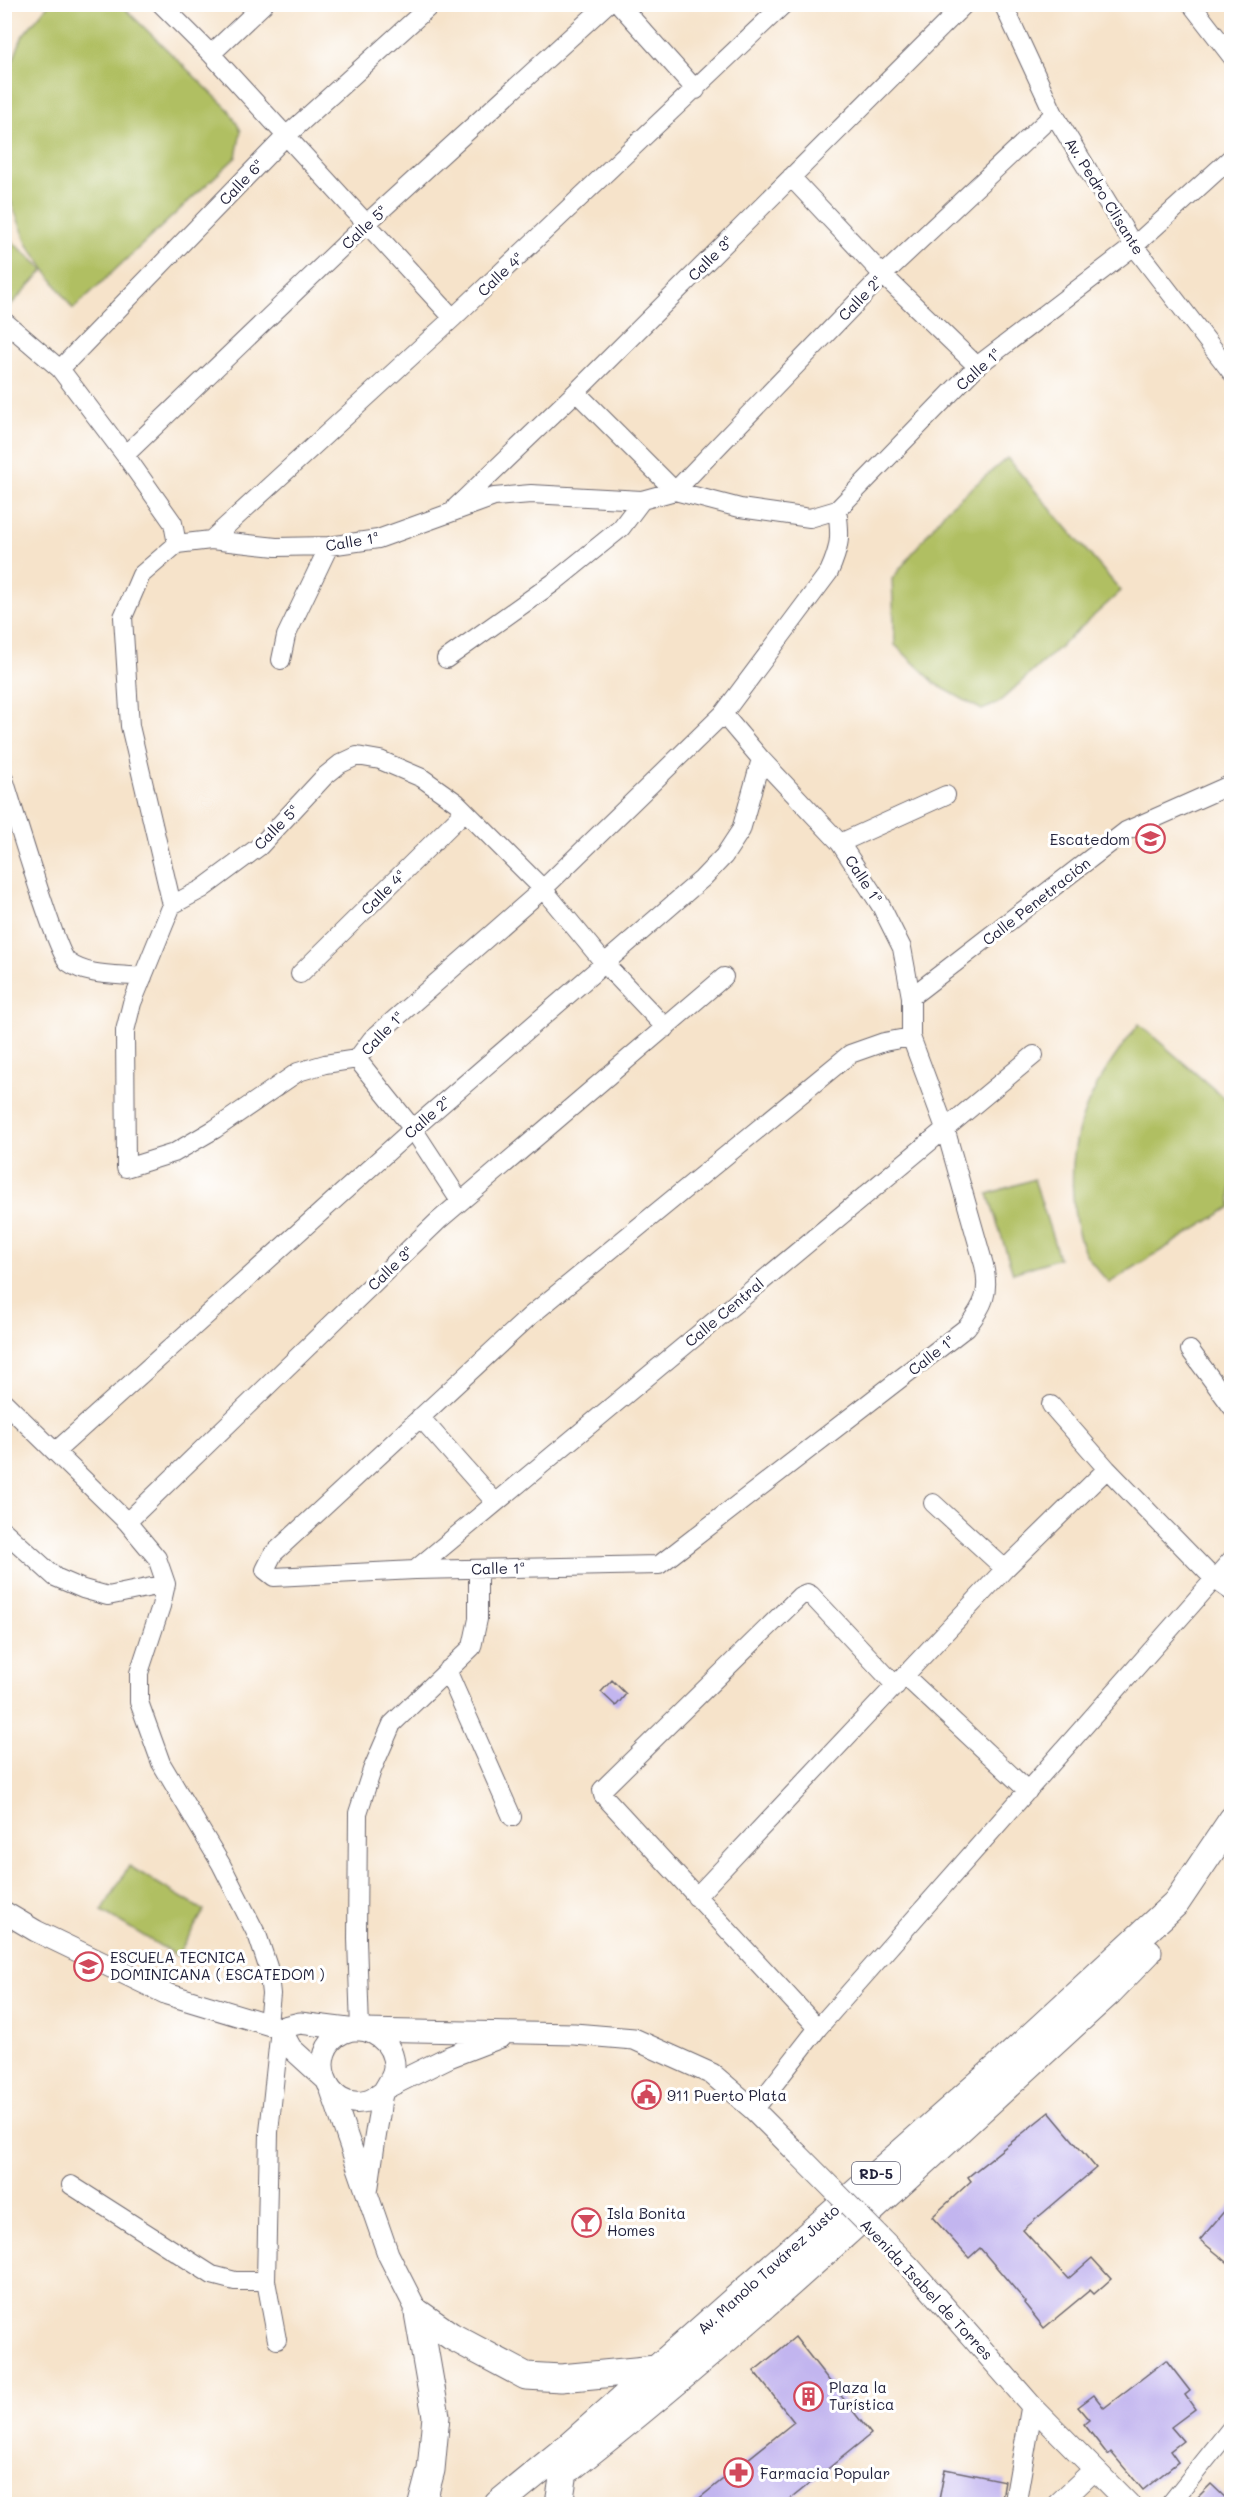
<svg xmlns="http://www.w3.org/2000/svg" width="1236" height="2509" viewBox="0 0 1236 2509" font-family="Mali,sans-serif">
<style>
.green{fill:#b0bf62;stroke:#69704e;stroke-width:1.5}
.building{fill:#c2b5ef}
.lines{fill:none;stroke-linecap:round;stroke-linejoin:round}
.minor-casing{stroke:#6c666d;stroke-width:20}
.tertiary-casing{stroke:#6c666d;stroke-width:23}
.primary-casing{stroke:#6c666d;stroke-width:29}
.minor{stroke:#fff;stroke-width:18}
.tertiary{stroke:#fff;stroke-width:21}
.primary{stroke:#fff;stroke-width:27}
.tertiary-bridge-casing{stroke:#6c666d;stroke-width:23;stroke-linecap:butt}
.tertiary-bridge{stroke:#fff;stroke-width:21}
.labels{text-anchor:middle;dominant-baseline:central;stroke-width:6;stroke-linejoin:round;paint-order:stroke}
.shield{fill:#fff;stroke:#646476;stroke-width:1.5}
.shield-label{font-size:14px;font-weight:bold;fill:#22223b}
.street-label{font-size:15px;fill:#22223b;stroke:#fff}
.poi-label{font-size:15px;fill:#22223b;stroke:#fff;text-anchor:start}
</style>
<rect width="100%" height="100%" fill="#fff"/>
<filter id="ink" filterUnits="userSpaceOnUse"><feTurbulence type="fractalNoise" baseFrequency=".0167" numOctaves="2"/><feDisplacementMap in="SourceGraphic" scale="12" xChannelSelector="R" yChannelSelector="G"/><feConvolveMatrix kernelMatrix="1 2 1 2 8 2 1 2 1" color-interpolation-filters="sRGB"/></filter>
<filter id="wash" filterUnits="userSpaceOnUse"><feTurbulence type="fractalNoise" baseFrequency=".008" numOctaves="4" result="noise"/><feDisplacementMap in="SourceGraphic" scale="24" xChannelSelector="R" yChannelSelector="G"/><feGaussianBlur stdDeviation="1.35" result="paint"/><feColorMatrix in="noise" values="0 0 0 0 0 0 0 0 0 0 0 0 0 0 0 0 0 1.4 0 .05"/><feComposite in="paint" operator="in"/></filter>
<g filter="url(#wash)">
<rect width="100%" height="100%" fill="#f6e3ca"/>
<path class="green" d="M49,4L121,5L229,110L241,131L236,157L73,309L28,245L5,187V81L23,35Z
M4,234L44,270L10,306L5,301Z
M1007,458L1121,591L998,703L982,710L937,685L895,645L892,579L947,509Z
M1139,1024L1231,1104V1207L1109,1283C1101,1273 1089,1262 1084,1250C1077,1235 1074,1213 1073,1196C1068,1121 1096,1081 1139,1024Z
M1034,1179L1059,1258L1013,1273L988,1194Z
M129,1866L204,1911L177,1956L102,1911Z"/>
<g id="blocks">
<path class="building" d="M612,1680L626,1694L616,1706L601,1692Z
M1049,2112L1096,2168L1023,2230L1068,2279L1092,2258L1111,2279L1094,2294L1090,2290L1044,2328L1024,2303L1026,2302L980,2248L969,2258L932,2217L971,2181L968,2177Z
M1232,2202V2266L1200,2240Z
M795,2337L871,2434L783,2505H691L794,2422L754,2371Z
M1166,2360L1190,2391L1185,2395L1195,2409L1171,2427L1183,2441L1170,2451L1178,2462L1143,2490L1111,2452L1108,2455L1084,2424L1089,2420L1078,2407L1094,2395L1104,2408Z
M945,2469L1005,2481L1001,2505H938Z
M1211,2484L1232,2504V2505H1190Z"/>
</g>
</g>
<g filter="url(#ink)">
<use href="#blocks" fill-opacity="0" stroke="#6c666d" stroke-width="1.5"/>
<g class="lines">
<defs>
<path id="minor" d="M161,4L211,54L453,318
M619,4L696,90
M1003,4L1054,114L1134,246L1232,373
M1191,4L1232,57
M211,54L264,4
M791,177L883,275L977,366
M4,321L60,369L125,455L173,523L177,544
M60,369L285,137L432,4
M576,392L675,491L883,275L1054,114
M125,455L367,223L607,4
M456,507L576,392L965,4
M211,540L453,318L784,4
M177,544L211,540L276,547L329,546L378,539L494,497L531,494L642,500L675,491L740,508L810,518L837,510L977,366L1134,246L1232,157
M177,544L141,575L123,617L130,726L172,905L132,1003L125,1031L126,1168L174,1153L215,1129L298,1072L325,1064L357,1059
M446,659L553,583L621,528L642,500
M281,660L286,636L329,546
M723,714L761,759L840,843L881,906L902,948L911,997V1037L945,1128L984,1265C990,1293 984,1305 967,1327L659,1565L415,1570L274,1577L265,1570L273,1554L530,1316L850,1054L884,1042L911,1037
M4,779C12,804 56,952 68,962C88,977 118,974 143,977
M840,843L946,795
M172,905L202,889L260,846L325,776L340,764L357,756L380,760L422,778L457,803L543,889L605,964L666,1028
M300,974L465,811
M911,997L1126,831L1232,784
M357,1059L372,1039L543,889L723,714L829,572C840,548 841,536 837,510
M357,1059L413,1129L460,1201
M1190,1350L1232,1407
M4,1402L127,1522L157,1558L166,1584L161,1606L139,1673V1702L161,1763L221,1864L258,1937L268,1967L271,1994L268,2023
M1051,1405L1107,1469L1215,1580L1232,1592
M420,1417L495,1502
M55,1452L413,1129L702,879L724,856L741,830L761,759
M933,1503L1005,1569
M127,1522L438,1221L724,977
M4,1531L55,1577L83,1589L108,1596L166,1584
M415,1570L1034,1055
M447,1670L512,1817
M905,1676L1028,1791
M696,1897L1005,1569L1107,1469
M818,2028L603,1795L602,1790L800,1596L807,1593L811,1595L896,1686
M360,2030L357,1939L358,1813L372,1770L392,1724L472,1647L478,1619V1569
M754,2110L818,2028L1232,1559
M71,2185L212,2275L235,2281H266
M277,2340L266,2281L269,2132L280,2028
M1170,2504L1232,2427"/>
<path id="tertiary" d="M4,1912L36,1931L167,1994L280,2028L300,2023L356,2030
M280,2028L291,2048L325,2079
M364,2030L574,2034L634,2039L712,2074L754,2110L797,2153
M388,2087L449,2057L501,2037
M331,2090L388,2254L418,2313
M367,2192C371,2167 374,2141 379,2115C380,2108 380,2098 383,2092C389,2081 397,2073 393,2058C388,2036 363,2024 343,2033C305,2051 326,2112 367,2101C372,2100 378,2095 383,2092
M910,2267L1032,2406L1129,2504
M1015,2504L1032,2406
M1058,2504L1094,2470"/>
<path id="primary" d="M418,2313L451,2336L526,2376L561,2378L656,2369
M418,2313L436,2416L431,2470L422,2504
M570,2468C759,2320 932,2153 1109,1992L1148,1952
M498,2504L568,2447L997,2068L1176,1903L1232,1820
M559,2504L564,2472"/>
</defs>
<use href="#minor" class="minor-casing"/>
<use href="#tertiary" class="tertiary-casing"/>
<use href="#primary" class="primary-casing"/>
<use href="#minor" class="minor"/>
<use href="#tertiary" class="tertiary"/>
<use href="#primary" class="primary"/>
<defs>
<path id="tertiary-bridge" d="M797,2153L910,2267"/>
</defs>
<use href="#tertiary-bridge" class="tertiary-bridge-casing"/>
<use href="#tertiary-bridge" class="tertiary-bridge"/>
</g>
</g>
<defs>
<symbol id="school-ring" viewBox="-11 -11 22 22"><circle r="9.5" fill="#fff" stroke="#d1495b" stroke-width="1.5"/><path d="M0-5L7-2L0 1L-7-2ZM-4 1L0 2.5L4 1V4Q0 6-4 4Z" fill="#d1495b"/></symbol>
<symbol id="civic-ring" viewBox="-11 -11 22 22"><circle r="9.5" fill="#fff" stroke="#d1495b" stroke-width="1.5"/><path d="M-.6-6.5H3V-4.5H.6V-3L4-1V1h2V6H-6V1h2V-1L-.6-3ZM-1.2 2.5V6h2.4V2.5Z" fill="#d1495b"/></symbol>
<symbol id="bar-ring" viewBox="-11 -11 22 22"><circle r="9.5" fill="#fff" stroke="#d1495b" stroke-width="1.5"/><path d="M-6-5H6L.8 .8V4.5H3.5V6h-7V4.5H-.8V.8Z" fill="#d1495b"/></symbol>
<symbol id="building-ring" viewBox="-11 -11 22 22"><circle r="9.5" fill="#fff" stroke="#d1495b" stroke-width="1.5"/><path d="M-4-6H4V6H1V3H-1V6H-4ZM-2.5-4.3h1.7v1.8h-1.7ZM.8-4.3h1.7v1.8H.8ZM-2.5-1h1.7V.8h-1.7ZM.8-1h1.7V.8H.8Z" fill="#d1495b"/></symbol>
<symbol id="pharmacy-ring" viewBox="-11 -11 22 22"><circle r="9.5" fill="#fff" stroke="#d1495b" stroke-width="1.5"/><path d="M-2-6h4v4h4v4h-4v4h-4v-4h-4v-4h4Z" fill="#d1495b"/></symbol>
</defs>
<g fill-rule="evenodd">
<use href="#school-ring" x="1134" y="822" width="33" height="33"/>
<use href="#school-ring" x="72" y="1950" width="33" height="33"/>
<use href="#civic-ring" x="630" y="2078" width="33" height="33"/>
<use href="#bar-ring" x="570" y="2206" width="33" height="33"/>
<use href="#building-ring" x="792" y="2380" width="33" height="33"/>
<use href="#pharmacy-ring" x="722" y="2456" width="33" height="33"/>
</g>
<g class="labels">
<rect class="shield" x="852" y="2162" width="48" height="22" rx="4.5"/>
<g class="shield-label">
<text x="876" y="2173">RD-5</text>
</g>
<g class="street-label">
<text transform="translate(241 182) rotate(-46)">Calle 6ª</text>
<text transform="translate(1105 196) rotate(58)">Av. Pedro Clisante</text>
<text transform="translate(364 227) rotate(-43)">Calle 5ª</text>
<text transform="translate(710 258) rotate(-45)">Calle 3ª</text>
<text transform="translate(500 274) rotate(-43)">Calle 4ª</text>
<text transform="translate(860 298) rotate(-46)">Calle 2ª</text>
<text transform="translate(978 369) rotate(-42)">Calle 1ª</text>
<text transform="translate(352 541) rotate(-9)">Calle 1ª</text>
<text transform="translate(276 827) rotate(-45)">Calle 5ª</text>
<text transform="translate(864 879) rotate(57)">Calle 1ª</text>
<text transform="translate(383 892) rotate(-45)">Calle 4ª</text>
<text transform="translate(1036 901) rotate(-38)">Calle Penetración</text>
<text transform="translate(382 1033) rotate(-46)">Calle 1ª</text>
<text transform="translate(427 1117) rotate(-41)">Calle 2ª</text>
<text transform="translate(390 1268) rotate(-44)">Calle 3ª</text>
<text transform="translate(724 1312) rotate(-40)">Calle Central</text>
<text transform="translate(931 1355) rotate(-38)">Calle 1ª</text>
<text transform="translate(498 1568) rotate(-1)">Calle 1ª</text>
<text transform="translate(768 2269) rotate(-42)">Av. Manolo Tavárez Justo</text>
<text transform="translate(927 2289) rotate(47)">Avenida Isabel de Torres</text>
</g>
<g class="poi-label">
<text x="1130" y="839" text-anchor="end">Escatedom</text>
<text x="110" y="1957">ESCUELA TECNICA<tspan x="110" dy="17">DOMINICANA ( ESCATEDOM )</tspan></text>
<text x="667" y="2095">911 Puerto Plata</text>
<text x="607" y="2213">Isla Bonita<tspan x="607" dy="17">Homes</tspan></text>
<text x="829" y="2387">Plaza la<tspan x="829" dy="17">Turística</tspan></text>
<text x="760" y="2473">Farmacia Popular</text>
</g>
</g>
<rect width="1236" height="2509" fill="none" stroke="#fff" stroke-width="24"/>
</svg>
